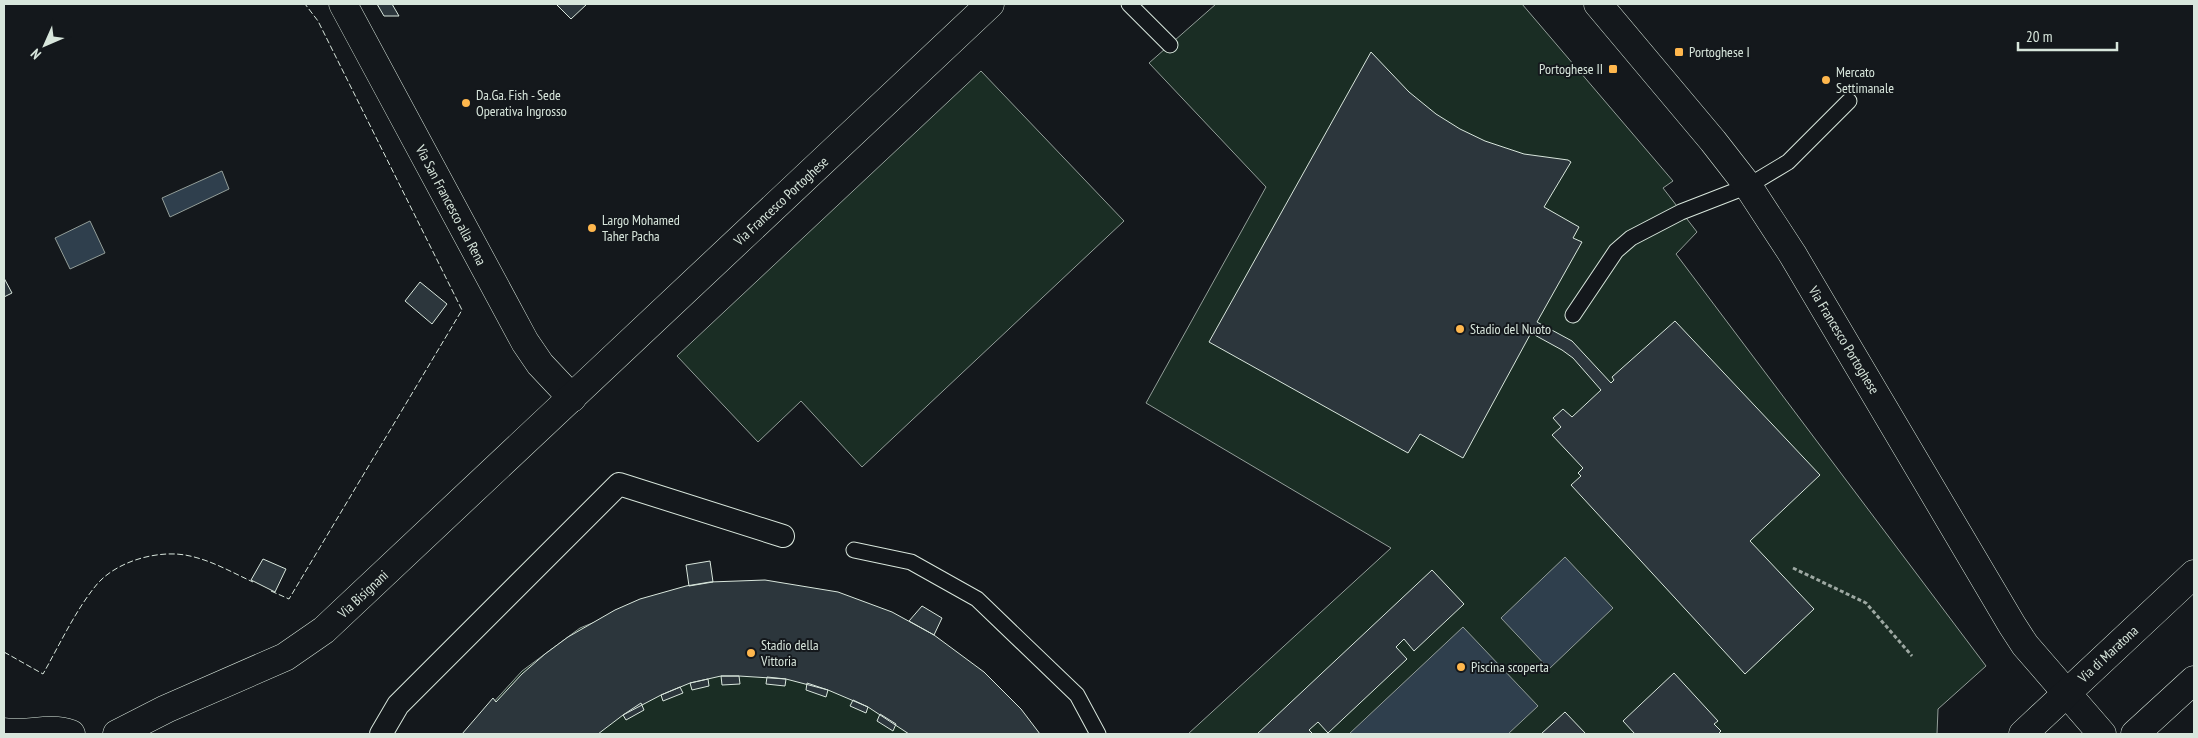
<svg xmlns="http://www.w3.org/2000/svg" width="2198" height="738" viewBox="0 0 2198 738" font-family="'PT Sans Narrow',sans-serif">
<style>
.green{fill:#1a2d24;stroke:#939e99}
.water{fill:#2f3f4d;stroke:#939e99}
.building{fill:#2c363c;stroke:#d8e6dc}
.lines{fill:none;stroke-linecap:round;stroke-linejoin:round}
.service-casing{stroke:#d8e6dc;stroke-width:17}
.pedestrian-casing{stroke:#d8e6dc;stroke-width:24}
.minor-casing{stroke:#d8e6dc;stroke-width:29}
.tertiary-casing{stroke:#d8e6dc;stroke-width:29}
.secondary-casing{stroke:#d8e6dc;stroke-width:29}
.path{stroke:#9da8a2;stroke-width:3;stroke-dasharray:4 2.5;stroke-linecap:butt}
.service{stroke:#14181c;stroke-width:15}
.pedestrian{stroke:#14181c;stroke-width:22}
.minor{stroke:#14181c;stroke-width:28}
.tertiary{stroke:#14181c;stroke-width:28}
.secondary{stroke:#14181c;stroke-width:28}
.fence{stroke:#d8e6dc;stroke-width:1;stroke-dasharray:6 2.5;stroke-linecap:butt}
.poi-dot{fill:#ffb74d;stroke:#14181c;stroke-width:2}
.labels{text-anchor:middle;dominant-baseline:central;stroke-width:4;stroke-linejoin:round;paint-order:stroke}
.poi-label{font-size:14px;fill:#d8e6dc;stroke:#14181c;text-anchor:start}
.street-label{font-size:14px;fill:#d8e6dc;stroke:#14181c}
</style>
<rect width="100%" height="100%" fill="#14181c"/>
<path class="green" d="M1216,4H1522L1673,181L1663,188L1697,232L1676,254L1986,666L1938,709L1937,734H1188L1391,548L1146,403L1266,187L1149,63Z
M981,71L1124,221L862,467L801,401L758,442L677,356Z
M671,591L997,686L1034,734H468L480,717L522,671L580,628Z"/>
<path class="water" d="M222,171L229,189L170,217L162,198Z
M90,221L105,253L70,269L55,238Z
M1565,557L1613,608L1549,669L1501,618Z
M1463,627L1538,706L1508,734H1349Z"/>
<path class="building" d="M377,4H392L399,16H384Z
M556,4H587L571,19Z
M1371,52L1409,92L1436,114L1460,129L1485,141L1524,154L1568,160L1571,162L1544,207L1579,227L1573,238L1582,242L1537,322L1572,341L1611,383L1614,380L1612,377L1675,321L1820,475L1750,541L1814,609L1745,674L1571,485L1581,476L1578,473L1583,468L1552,435L1561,427L1553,418L1563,409L1572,417L1601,390L1573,358L1562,350L1531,333L1463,458L1420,434L1408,453L1209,342Z
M4,278L12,293L4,297Z
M420,282L447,304L432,324L405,301Z
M263,559L286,569L275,592L251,580Z
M710,561L713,582L689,586L686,565Z
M1432,570L1464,604L1414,651L1404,639L1396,647L1407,659L1328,733L1318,722L1309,730L1313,734H1257Z
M765,580L838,592L892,612L934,635L984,672L1021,709L1040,734H909L868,707L828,690L786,679L739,676H721L690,683L661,695L623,715L598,734H462L493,698L496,702L522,674L545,654L568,637L615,610L640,599L686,586L710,582Z
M922,606L942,618L934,635L909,621Z
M1674,673L1718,721L1714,724L1721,731L1718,734H1635L1623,721Z
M721,676H739L740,684L722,685Z
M767,677L786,679L785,686L766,684Z
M708,679L709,686L692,690L690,683Z
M807,683L828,690L826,697L806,690Z
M680,687L683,693L663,701L661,695Z
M853,700L868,707L866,713L850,706Z
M641,703L644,710L626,720L623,715Z
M1565,712L1586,734H1541Z
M880,714L896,724L893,731L877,721Z"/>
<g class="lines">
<defs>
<path id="service" d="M1129,4L1170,45
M1573,315L1616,251L1631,238L1681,212L1748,186L1788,162L1849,101
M854,550L911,562L977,599L1077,695L1098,734"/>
<path id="pedestrian" d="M381,734L398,705L619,484L783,536"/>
<path id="minor" d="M343,4L525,342L540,364L572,398"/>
<path id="tertiary" d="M1598,4L1713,141L1748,186L1793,255L2012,625L2025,645L2102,734
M4,732C27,736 48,726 71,734
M117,734L166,709L285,657L324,630L990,4"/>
<path id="secondary" d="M2023,734L2194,574
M2135,734L2194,680"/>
</defs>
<use href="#service" class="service-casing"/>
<use href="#pedestrian" class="pedestrian-casing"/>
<use href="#minor" class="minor-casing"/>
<use href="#tertiary" class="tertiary-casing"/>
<use href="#secondary" class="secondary-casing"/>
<path class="path" d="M1793,568L1866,603L1912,656"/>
<use href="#service" class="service"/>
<use href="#pedestrian" class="pedestrian"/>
<use href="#minor" class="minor"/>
<use href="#tertiary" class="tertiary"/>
<use href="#secondary" class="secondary"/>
<path class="fence" d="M271,591L289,599L462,310L318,21L305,4
M4,652L43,674C60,644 76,609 98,583C119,560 161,549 190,556C213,561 233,573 253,582"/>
</g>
<g class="poi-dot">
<rect x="1674" y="47" width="10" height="10" rx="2.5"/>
<rect x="1608" y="64" width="10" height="10" rx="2.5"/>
<circle cx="1826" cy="80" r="5"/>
<circle cx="466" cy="103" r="5"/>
<circle cx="592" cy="228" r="5"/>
<circle cx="1460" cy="329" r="5"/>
<circle cx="751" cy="653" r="5"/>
<circle cx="1461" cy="667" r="5"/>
</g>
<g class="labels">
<g class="poi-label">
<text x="1689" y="52">Portoghese I</text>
<text x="1603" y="69" text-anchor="end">Portoghese II</text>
<text x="1836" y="72">Mercato<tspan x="1836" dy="16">Settimanale</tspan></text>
<text x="476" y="95">Da.Ga. Fish - Sede<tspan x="476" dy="16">Operativa Ingrosso</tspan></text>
<text x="602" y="220">Largo Mohamed<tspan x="602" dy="16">Taher Pacha</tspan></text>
<text x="1470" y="329">Stadio del Nuoto</text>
<text x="761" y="645">Stadio della<tspan x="761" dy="16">Vittoria</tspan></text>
<text x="1471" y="667">Piscina scoperta</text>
</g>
<g class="street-label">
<text transform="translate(781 201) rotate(-43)">Via Francesco Portoghese</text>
<text transform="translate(451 205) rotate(62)">Via San Francesco alla Rena</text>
<text transform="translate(1844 340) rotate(59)">Via Francesco Portoghese</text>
<text transform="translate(363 594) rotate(-43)">Via Bisignani</text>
<text transform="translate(2108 654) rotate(-43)">Via di Maratona</text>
</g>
</g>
<rect width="2198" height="738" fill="none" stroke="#d8e6dc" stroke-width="10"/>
<g transform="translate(45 45) rotate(225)" stroke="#14181c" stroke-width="4" paint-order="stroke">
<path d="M0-4L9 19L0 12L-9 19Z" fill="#d8e6dc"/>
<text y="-8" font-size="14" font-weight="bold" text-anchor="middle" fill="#d8e6dc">N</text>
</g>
<path d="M2018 42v8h99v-8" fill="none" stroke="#d8e6dc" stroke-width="2.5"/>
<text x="2026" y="42" font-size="15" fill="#d8e6dc" stroke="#14181c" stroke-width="4" paint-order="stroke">20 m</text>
</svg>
